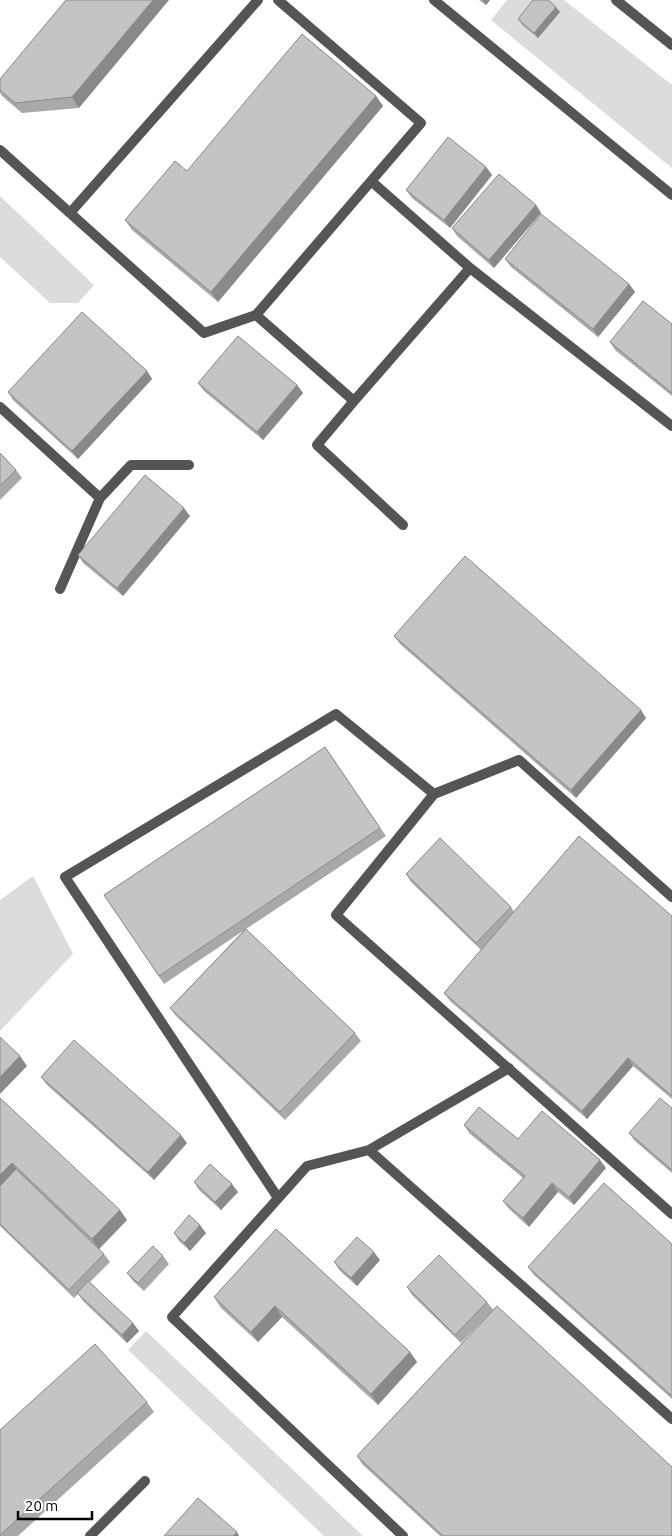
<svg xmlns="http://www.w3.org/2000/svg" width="672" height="1536" viewBox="0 0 672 1536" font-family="Ubuntu,sans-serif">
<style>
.green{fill:#dcdcdc}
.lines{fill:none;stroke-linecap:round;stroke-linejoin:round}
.service{stroke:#555;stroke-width:10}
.wall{fill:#a9a9a9}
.shaded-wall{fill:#898989}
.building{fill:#c4c4c4;stroke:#898989}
</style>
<rect width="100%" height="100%" fill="#fff"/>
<path class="green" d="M507,0H564L672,85V168L491,20Z
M0,196L94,285L78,303H50L0,257Z
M33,876L73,954L0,1031V900Z
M146,1331L363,1536H324L128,1350Z"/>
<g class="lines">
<path class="service" d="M434,0L672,195
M616,0L672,45
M0,150L70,213L258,0
M371,181L470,268
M70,213L204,333L256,315L421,123L278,0
M256,315L354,401L470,268L672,426
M354,401L317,445L403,525
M0,407L100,498L131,465H189
M60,589L100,498
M672,897L519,760L434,794L336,915L672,1214
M369,1150L672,1419
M278,1198L65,877L336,714L434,794
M90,1536L145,1481
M403,1536L172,1317L307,1166L369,1150L509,1068"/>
</g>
<path class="wall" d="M66,0L79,108L22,113L2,96L0,93V79Z
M479,0H490L486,5Z
M556,7L560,12L538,38L522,25L518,19Z
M376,96L383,106L218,302L132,230L125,220L187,171Z
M486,167L492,175L450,228L412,198L406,190Z
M536,205L541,213L494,268L457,236L452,228Z
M505,259L629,284L635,292L598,337L511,267Z
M672,324V396L615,350L610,342Z
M147,371L152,379L78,459L13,400L8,392Z
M198,383L297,385L303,393L263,440L204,391Z
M0,453L16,470L22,478L0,500Z
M190,516L123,596L83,563L78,555Z
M394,636L646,718L576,798L400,644Z
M325,747L386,836L246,929L355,1033L361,1041L285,1120L176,1016L170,1008L243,931L164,984L104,895Z
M406,874L511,907L514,912L672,916V1099L633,1066L587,1119L450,1001L444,993L481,950L411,882Z
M41,1077L187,1143L154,1180L47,1085Z
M0,1098L127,1220L99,1249L104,1254L110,1262L90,1282L139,1331L127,1343L83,1301L78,1294L74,1298L0,1226Z
M672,1108V1173L635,1141L629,1133Z
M464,1125L606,1168L574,1205L558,1192L529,1227L509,1209L503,1201L523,1178L469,1133Z
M194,1182L238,1192L221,1210L199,1190Z
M276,1229L410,1352L417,1362L378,1405L282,1317L258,1342L221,1308L214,1297Z
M174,1233H206L190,1251L179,1241Z
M672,1244V1399L534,1275L528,1267Z
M163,1256L169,1264L144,1291L133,1281L127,1273Z
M380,1260L357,1286L340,1271L334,1262Z
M407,1287L487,1302L672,1536H440L362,1464L357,1456L490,1313L461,1343L412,1295Z
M147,1402L154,1412L18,1536H0V1430Z"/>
<path class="shaded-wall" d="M153,0H169L79,108L72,97Z
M482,0H490L486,5Z
M556,7L560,12L538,38L534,33Z
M376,96L383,106L218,302L211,292Z
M486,167L492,175L450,228L444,220Z
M536,205L541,213L494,268L489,260Z
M629,284L635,292L598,337L593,329Z
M147,371L152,379L78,459L72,451Z
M297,385L303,393L263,440L257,432Z
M184,508L190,516L123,596L117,588Z
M641,710L646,718L576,798L571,790Z
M20,1056L27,1066L0,1094V1077Z
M628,1058L633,1066L587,1119L582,1111Z
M181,1135L187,1143L154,1180L148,1172Z
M600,1160L606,1168L574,1205L569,1197Z
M12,1163L19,1173L0,1193V1175Z
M552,1183L558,1192L529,1227L523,1218Z
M232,1184L238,1192L221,1210L215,1202Z
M120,1210L127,1220L99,1249L92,1239Z
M200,1225L206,1233L190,1251L184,1243Z
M374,1252L380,1260L357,1286L351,1278Z
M275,1306L282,1317L258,1342L251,1332Z
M133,1323L139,1331L127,1343L122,1335Z
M410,1352L417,1362L378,1405L371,1394Z
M237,1532L239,1536H233Z"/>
<path class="building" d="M66,0H153L72,97L15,103L0,90V79Z
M533,0H548L556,7L534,33L518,19Z
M302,34L376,96L211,292L125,220L175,161L187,171Z
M448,137L486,167L444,220L406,190Z
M499,174L536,205L489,260L452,228Z
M541,214L629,284L593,329L505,259Z
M643,301L672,324V393L610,342Z
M82,312L147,371L72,451L8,392Z
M238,336L297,385L257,432L198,383Z
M0,453L16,470L0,486Z
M145,475L184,508L117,588L78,555Z
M465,556L641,710L571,790L394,636Z
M325,747L380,828L159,976L104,895Z
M579,836L672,916V1096L628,1058L582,1111L444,993Z
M440,838L511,907L476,943L406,874Z
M246,929L355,1033L280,1112L170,1008Z
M0,1037L20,1056L0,1077Z
M74,1040L181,1135L148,1172L41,1077Z
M0,1098L120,1210L92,1239L12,1163L0,1175Z
M660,1098L672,1108V1170L629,1133Z
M479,1107L518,1139L542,1111L600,1160L569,1197L552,1183L523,1218L503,1201L525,1176L464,1125Z
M210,1164L232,1184L215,1202L194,1182Z
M16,1169L104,1254L69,1290L0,1224V1186Z
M604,1183L672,1244V1396L528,1267Z
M189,1215L200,1225L184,1243L174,1233Z
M276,1229L410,1352L371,1394L275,1306L251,1332L214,1297Z
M357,1237L374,1252L351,1278L334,1262Z
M153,1246L163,1256L138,1283L127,1273Z
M439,1255L487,1302L455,1335L407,1287Z
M88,1281L133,1323L122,1335L77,1293Z
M497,1306L672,1467V1536H443L357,1456Z
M95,1344L147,1402L0,1535V1430Z
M198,1498L237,1532L233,1536H164Z"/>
<path d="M18 1511v8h74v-8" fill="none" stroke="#000000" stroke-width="2.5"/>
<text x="25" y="1511" font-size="15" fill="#000000" stroke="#ffffff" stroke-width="4" paint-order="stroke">20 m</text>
</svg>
